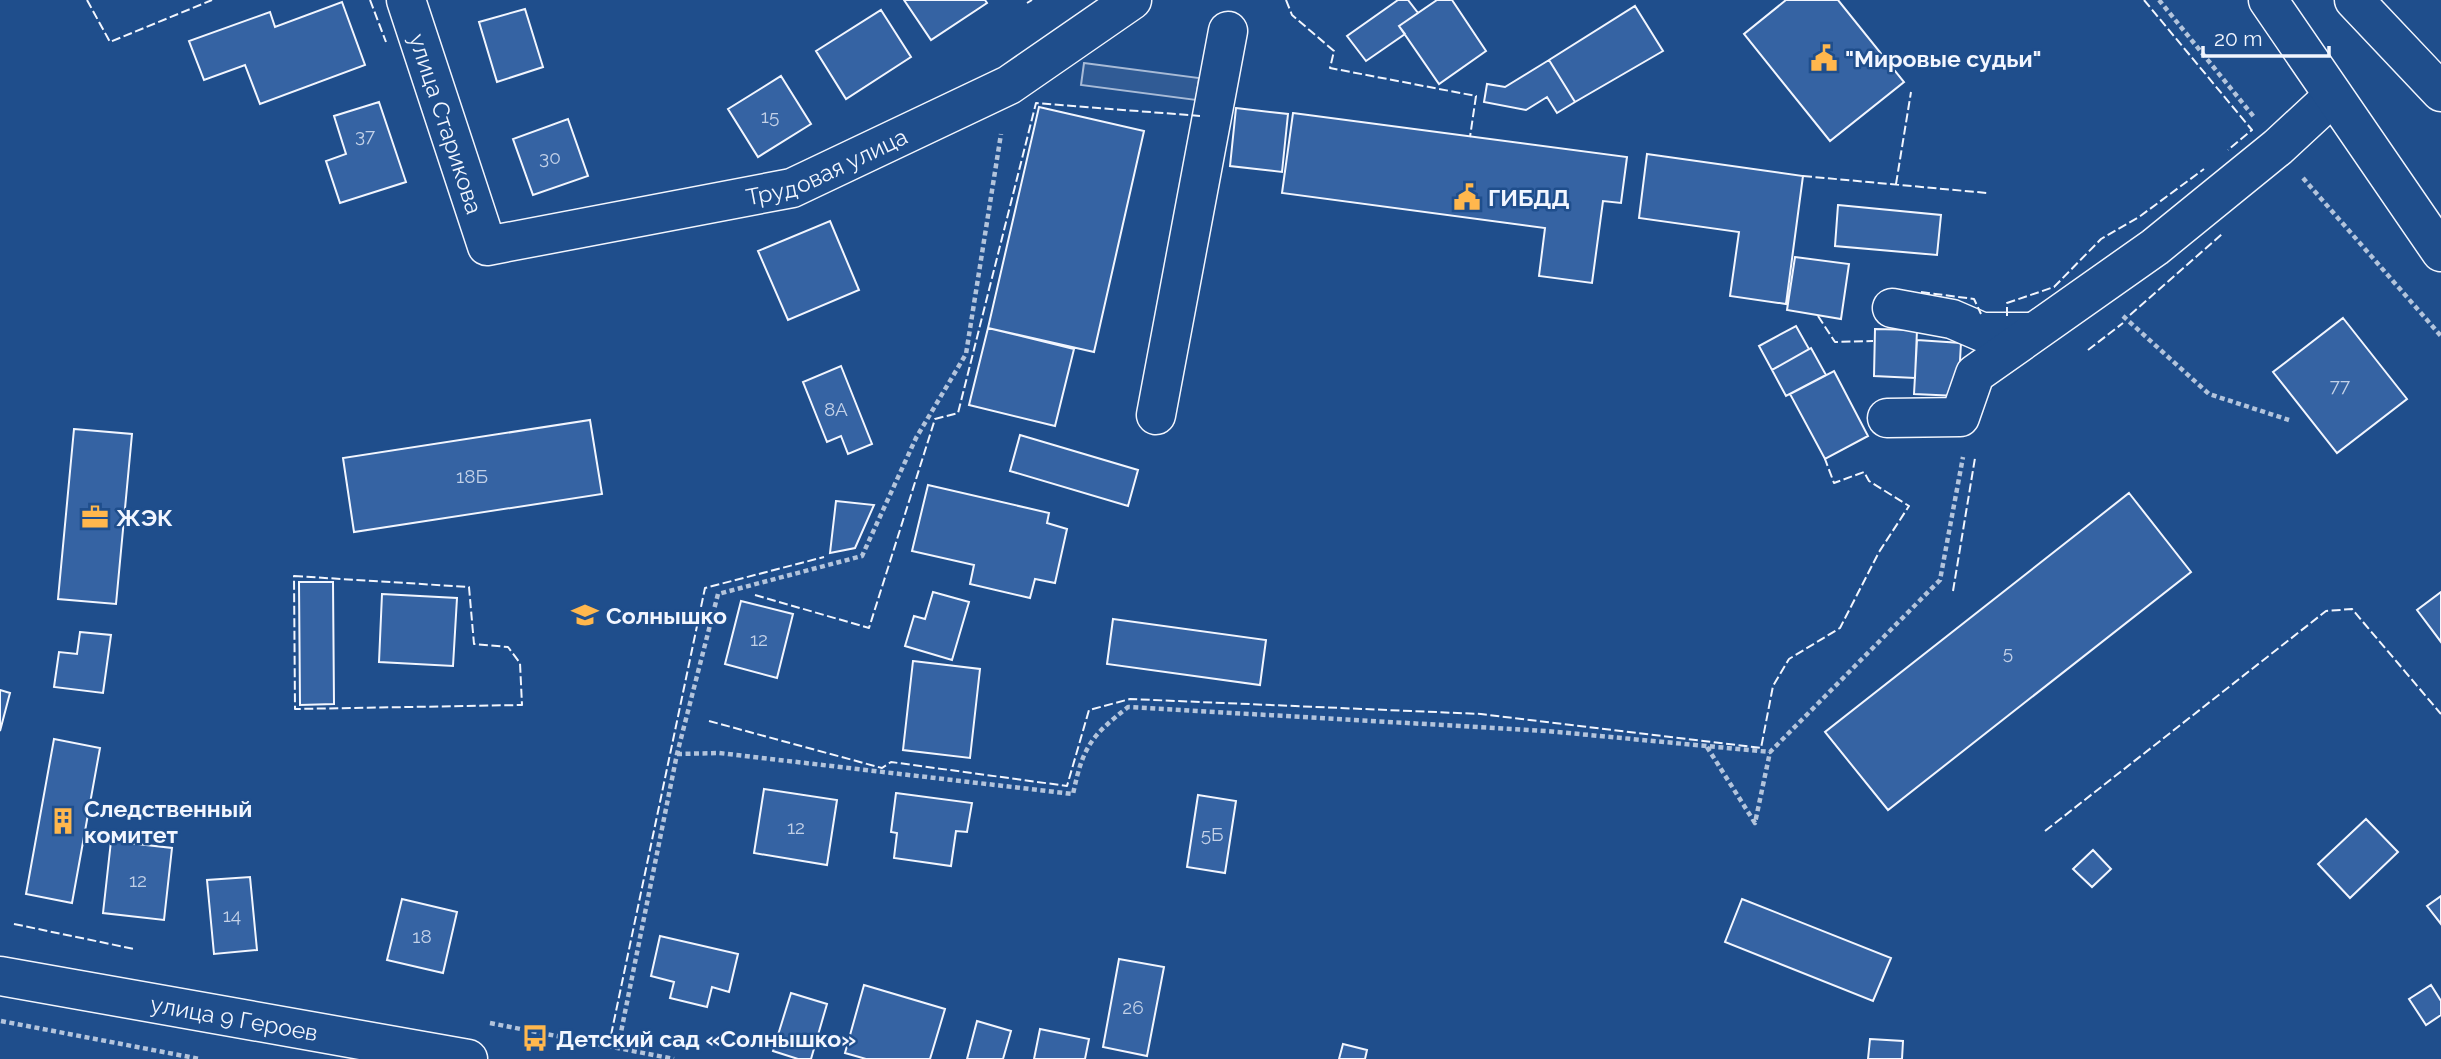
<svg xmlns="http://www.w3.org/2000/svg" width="2441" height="1059" viewBox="0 0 2441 1059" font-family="Raleway,sans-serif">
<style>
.parking{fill:#305b95;stroke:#a8bbd7;stroke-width:2}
.building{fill:#3563a3;stroke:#f2f6ff;stroke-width:2}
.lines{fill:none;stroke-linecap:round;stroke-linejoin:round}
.minor-casing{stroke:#f2f6ff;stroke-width:41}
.major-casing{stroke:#f2f6ff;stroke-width:41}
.path{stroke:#b3c4dc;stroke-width:4.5;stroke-dasharray:5 3.5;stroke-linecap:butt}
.minor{stroke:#1f4e8c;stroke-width:38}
.major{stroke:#1f4e8c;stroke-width:38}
.fence{stroke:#f2f6ff;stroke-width:2;stroke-dasharray:9 3.5;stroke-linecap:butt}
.labels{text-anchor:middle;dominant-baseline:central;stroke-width:5;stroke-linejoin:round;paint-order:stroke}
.number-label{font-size:19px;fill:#c3d1e8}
.poi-label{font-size:23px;font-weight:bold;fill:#f2f6ff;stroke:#1f4e8c;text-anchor:start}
.street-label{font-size:23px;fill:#f2f6ff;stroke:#1f4e8c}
</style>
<rect width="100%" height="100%" fill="#1f4e8c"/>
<path class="parking" d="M1084,63L1199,78L1196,100L1081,85Z"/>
<path class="building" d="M904,0H985L987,3L931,40Z
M1398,0H1408L1418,13L1399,26L1405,34L1366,61L1347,36Z
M1437,0H1452L1486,51L1439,84L1399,26Z
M1786,0H1838L1904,82L1830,141L1744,34Z
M342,2L365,65L260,104L245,65L204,80L189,41L270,12L275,27Z
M1635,6L1663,51L1575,102L1549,60Z
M525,9L543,67L497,82L479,22Z
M881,10L911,57L846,99L816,51Z
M1549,60L1575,102L1557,113L1547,97L1526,110L1484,102L1487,84L1505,87Z
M781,76L811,124L758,157L728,109Z
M379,102L406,182L340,203L326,161L346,154L334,116Z
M1039,107L1144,131L1094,352L988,328Z
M1236,108L1288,114L1282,172L1230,166Z
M1293,113L1627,157L1621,203L1603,201L1592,283L1539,276L1545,228L1282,193Z
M568,119L588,176L533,195L513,139Z
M1647,154L1803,176L1786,304L1730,296L1739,232L1639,218Z
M1838,205L1941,215L1937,255L1835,246Z
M830,221L859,290L788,320L758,251Z
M1795,257L1849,264L1841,319L1787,310Z
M2343,318L2407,399L2337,453L2273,372Z
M1796,326L1809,349L1772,370L1759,346Z
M988,328L1074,349L1055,426L969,405Z
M1875,329L1917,330L1915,378L1874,376Z
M1917,340L1961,343L1958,396L1914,394Z
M1811,348L1826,375L1786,396L1772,370Z
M841,366L872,444L848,454L841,436L827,442L803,382Z
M1834,371L1868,436L1825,459L1790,394Z
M590,420L602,494L354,532L343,458Z
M74,429L132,434L116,604L58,599Z
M1020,435L1138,470L1128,506L1010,471Z
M928,485L1049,513L1047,523L1067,529L1055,583L1035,579L1030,598L970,584L974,565L912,551Z
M2129,493L2191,572L1888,810L1825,732Z
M836,501L874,505L855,548L830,553Z
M299,582H333L334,704L300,705Z
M933,592L969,602L952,660L905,646L914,616L925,619Z
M2441,592V642L2417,610Z
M382,594L457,598L453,666L379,662Z
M741,601L793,614L777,678L725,664Z
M1113,619L1266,640L1260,685L1107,664Z
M80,632L111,635L103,693L54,687L59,652L77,654Z
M913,661L980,669L970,758L903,750Z
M0,690L10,693L0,731Z
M54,739L100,748L72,903L26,894Z
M764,789L837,800L827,865L754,853Z
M896,793L972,803L967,832L956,831L951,866L894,858L897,833L891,832Z
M1198,795L1236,801L1225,873L1187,867Z
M2366,819L2398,852L2350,898L2318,864Z
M111,841L172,848L164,920L103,913Z
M2093,850L2111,869L2092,887L2073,869Z
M250,877L257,950L214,954L207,880Z
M2441,896V924L2427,906Z
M402,899L457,912L443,973L387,960Z
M1742,899L1891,958L1873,1001L1725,942Z
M660,936L738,954L729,992L712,987L707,1007L670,998L674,982L651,976Z
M1119,959L1164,967L1147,1056L1103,1047Z
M864,985L945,1009L930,1059H866L845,1053Z
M2431,985L2441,1001V1015L2426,1025L2409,999Z
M791,993L827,1004L811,1059H798L773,1051Z
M977,1021L1011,1031L1003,1059H967Z
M1040,1029L1089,1039L1085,1059H1034Z
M1870,1039L1903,1041L1902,1059H1868Z
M1343,1044L1367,1050L1365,1059H1339Z"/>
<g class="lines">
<defs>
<g id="minor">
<path id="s1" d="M406,0L487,246L792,188L1009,85L1132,0"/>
<path d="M1892,308L1952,319L1982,332H2031"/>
<path d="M1156,415L1228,31"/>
<path d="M1887,418L1960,417L1975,374L2155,247L2278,147L2332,97"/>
<path id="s2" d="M0,976L468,1059"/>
</g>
<path id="major" d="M2268,0L2441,252
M2354,0L2441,92"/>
</defs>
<use href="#minor" class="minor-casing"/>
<use href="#major" class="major-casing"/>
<path class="path" d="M2159,0L2254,117
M2303,178L2441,336
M2123,316L2209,394L2289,420
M1707,747L1755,823L1770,752
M677,754L719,753L1073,794C1083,747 1090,737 1128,707L1547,731L1770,752L1940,580L1963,457
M1,1021L200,1059
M490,1023L674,1059
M618,1047L677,754L718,594L862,556L916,438L966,354L1001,134"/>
<use href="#minor" class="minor"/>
<use href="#major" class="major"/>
<path class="fence" d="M87,0L110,42L212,0
M370,0L386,42
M1286,0L1292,15L1334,51L1330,68L1476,96L1470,137
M2144,0L2252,130L2228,150
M1027,3L1032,0
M1803,176L1987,193
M1896,184L1911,92
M1921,292L1974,299L1981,314
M2130,315L2222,234
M1818,316L1835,342L1873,341
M2007,316V303L2054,287L2101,239L2139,217L2204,169
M2088,350L2123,323
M294,576L469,587L474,644L508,647L520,663L522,705L295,709Z
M1953,591L1975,458
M755,595L869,628L935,419L958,413L1036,103L1200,116
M709,721L882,768L891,762L1067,786L1089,710L1130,699L1481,714L1761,748L1773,686L1789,659L1840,628L1879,552L1909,506L1869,481L1864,472L1834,483L1825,459
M2045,831L2326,611L2352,609L2441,714
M14,924L134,949
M611,1035L705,588L824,557"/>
</g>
<defs>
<symbol id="civic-bare" viewBox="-9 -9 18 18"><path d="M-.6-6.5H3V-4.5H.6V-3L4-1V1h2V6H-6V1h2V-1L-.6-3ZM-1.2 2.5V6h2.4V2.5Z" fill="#ffb74d" stroke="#1f4e8c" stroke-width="2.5" paint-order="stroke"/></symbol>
<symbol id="office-bare" viewBox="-9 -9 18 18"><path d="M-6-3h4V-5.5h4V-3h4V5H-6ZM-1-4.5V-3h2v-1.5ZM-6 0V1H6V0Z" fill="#ffb74d" stroke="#1f4e8c" stroke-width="2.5" paint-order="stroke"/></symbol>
<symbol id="school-bare" viewBox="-9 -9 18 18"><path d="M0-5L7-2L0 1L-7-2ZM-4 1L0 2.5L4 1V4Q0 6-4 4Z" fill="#ffb74d" stroke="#1f4e8c" stroke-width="2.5" paint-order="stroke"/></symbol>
<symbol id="building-bare" viewBox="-9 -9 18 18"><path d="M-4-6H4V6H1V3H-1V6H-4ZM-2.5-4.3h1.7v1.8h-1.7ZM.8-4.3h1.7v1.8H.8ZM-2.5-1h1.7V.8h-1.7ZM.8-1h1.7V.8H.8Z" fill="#ffb74d" stroke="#1f4e8c" stroke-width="2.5" paint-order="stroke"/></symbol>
<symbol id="bus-bare" viewBox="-9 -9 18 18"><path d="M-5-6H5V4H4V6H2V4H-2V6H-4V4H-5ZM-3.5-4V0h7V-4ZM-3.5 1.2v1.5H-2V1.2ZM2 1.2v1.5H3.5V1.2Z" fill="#ffb74d" stroke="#1f4e8c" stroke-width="2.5" paint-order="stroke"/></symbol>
</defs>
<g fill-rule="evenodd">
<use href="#civic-bare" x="1805" y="39" width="38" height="38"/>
<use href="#civic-bare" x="1448" y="178" width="38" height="38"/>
<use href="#office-bare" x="76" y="498" width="38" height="38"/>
<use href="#school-bare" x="566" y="596" width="38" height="38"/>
<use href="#building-bare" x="44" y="802" width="38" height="38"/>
<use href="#bus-bare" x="516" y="1019" width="38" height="38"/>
</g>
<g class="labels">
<g class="number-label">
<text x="770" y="116">15</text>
<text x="365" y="135">37</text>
<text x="550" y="157">30</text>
<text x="2340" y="385">77</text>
<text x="836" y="409">8А</text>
<text x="472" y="476">18Б</text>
<text x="759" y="639">12</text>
<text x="2008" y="652">5</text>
<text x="796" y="827">12</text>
<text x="1212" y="834">5Б</text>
<text x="138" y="880">12</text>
<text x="232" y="915">14</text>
<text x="422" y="936">18</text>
<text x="1133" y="1007">26</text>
</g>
<g class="poi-label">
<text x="1845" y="58">"Мировые судьи"</text>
<text x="1488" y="197">ГИБДД</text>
<text x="116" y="517">ЖЭК</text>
<text x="606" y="615">Солнышко</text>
<text x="84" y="808">Следственный<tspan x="84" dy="26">комитет</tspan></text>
<text x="556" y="1038">Детский сад «Солнышко»</text>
</g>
<g class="street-label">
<text stroke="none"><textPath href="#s1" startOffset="130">улица Старикова</textPath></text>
<text stroke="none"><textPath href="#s1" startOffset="609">Трудовая улица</textPath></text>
<text stroke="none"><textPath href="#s2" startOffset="238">улица 9 Героев</textPath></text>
</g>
</g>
<path d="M2203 46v10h126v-10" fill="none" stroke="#f2f6ff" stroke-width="3.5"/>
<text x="2214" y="46" font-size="21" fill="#f2f6ff" stroke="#1f4e8c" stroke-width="5" paint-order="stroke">20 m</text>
</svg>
